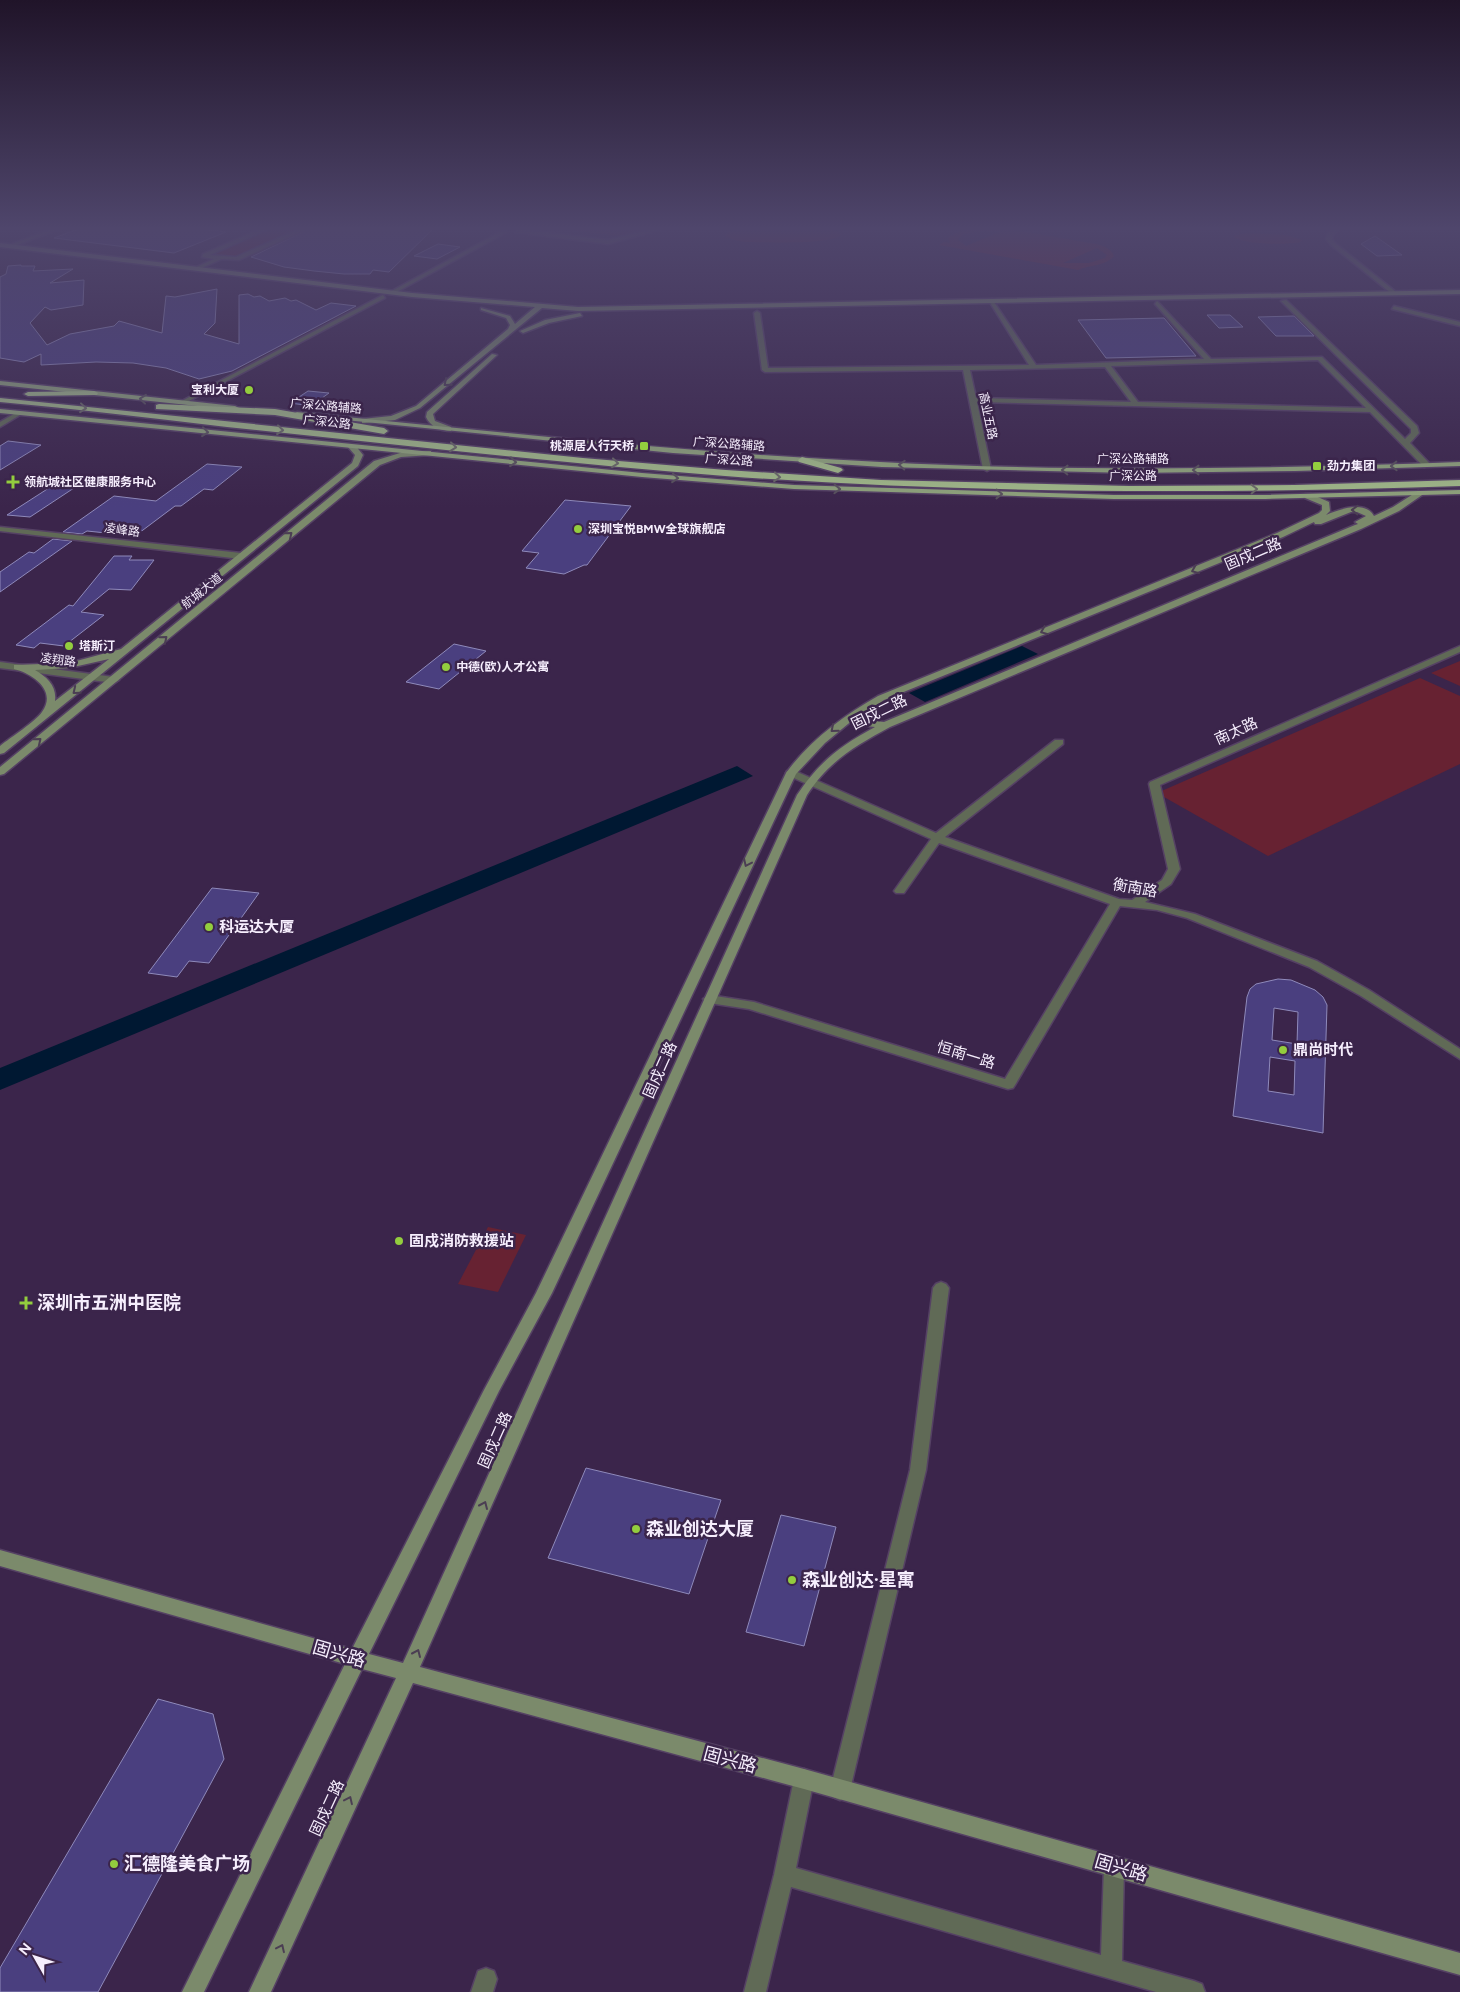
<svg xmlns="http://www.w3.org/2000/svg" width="1460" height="1992" viewBox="0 0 1460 1992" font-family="Figtree,'Noto Sans SC',sans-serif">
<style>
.green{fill:#672232;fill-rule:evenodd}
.water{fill:#001832}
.building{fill:#4a3f7f;stroke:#8f8abb;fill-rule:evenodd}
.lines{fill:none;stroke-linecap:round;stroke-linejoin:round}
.street-casing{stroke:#554164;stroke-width:3}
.secondary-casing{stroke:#554164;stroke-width:3}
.primary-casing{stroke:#554164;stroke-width:3}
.highway-casing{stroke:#554164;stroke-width:3}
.street{fill:#606a56;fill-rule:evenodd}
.secondary{fill:#7b8a6b;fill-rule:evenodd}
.primary{fill:#8fa37b;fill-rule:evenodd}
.highway{fill:#a1b988;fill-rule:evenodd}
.oneway{stroke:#4b3e53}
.oneway2{stroke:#58515c}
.oneway3{stroke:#696866}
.poi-dot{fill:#93cd3e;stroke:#3b254b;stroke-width:2}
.labels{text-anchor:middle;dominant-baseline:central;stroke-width:5;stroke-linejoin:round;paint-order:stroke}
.far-poi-label{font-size:12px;font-weight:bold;fill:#f6eefd;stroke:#3b254b;text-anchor:start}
.far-street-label{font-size:12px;fill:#f6eefd;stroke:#3b254b}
.street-label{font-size:15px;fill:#f6eefd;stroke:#3b254b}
.poi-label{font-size:15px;font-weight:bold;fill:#f6eefd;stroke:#3b254b;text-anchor:start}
.near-poi-label{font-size:18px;font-weight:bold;fill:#f6eefd;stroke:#3b254b;text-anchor:start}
.near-street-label{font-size:18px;fill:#f6eefd;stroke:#3b254b}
</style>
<rect width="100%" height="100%" fill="#3b254b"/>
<path class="green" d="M269,229H299L236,258L211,255Z
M560,229H650L621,236Z
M742,229H829L839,232L841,235C832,245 762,242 745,242L734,240L725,236L729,232Z
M974,229L1014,230L1096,244C1103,246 1111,248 1114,256C1106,266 1089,265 1078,270L939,245L944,242L950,243L948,238L960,231ZM981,231H1002L966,246L958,240L963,234ZM1097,248L1107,255L1105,258L1089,263H1063Z
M1246,233L1287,235L1302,240L1300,242C1288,245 1242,245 1233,236Z
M1460,661V686L1431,673Z
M1420,678L1460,696V764L1268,856L1157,793Z
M488,1227L526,1235L498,1292L458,1284Z"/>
<path class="water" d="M1022,646L1038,654L925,702L909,693Z
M737,766L753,776L0,1090V1068Z"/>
<path class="building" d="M78,229H202L226,232L174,253L54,238Z
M309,229H433L389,272L373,270L370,274H344L314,271L284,267L251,257Z
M1375,236L1402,255L1377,256L1361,244Z
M438,244L460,247L437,259L414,256Z
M21,265V266H35L33,271L73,269L50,283L84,280L83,305L51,310L45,307L30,323L47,345L70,334L114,326L119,321L162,333L166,296L175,297L217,289L215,323L204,334L239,344V295L248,294L254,297L260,296L269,301L285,298L291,301L296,300L316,310L331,303L356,306L232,371L199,379L166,368L133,363L96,362L41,365V354L24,362L0,358V277L6,274L8,266Z
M1207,315H1230L1243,327L1219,328Z
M1294,316L1314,336H1276L1258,317Z
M1164,318L1196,356L1106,358L1078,320Z
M308,391L329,393L311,406L290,403Z
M8,441L41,445L0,470V446Z
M207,464L242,467L213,490L204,489L181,506H175L135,536L87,531L82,534L63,532L114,496L156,501Z
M52,486L74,488L30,517L7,515Z
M565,500L631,506L587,565H584L564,574L526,568L539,553L522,551Z
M53,539L72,541L0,592V572L29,552L34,553Z
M114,556H132L129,560H154L131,590L109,589L81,612L104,615L64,646L40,643L34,648L16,645L69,605L73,606Z
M454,644L486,651L439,689L406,682Z
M212,888L259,893L209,963L189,961L177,977L148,973Z
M1278,979L1291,980L1315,990L1323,997L1327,1005L1323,1133L1233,1116L1247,997L1250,989L1256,984ZM1274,1008L1298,1012L1297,1044L1272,1040ZM1270,1057L1295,1061L1294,1095L1268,1091Z
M586,1468L721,1500L689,1594L548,1558Z
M781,1515L836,1527L804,1646L746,1632Z
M158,1699L213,1714L224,1759L98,1992H0V1968Z"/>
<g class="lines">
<defs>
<path id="street" d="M51,229H59L12,247L7,246Z
M260,229H268L210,255L236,257L299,229H307L239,260L222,259L197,270L192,269L214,259L202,257L203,254Z
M517,229L608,240L652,229H662L608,244L515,232Z
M1333,229H1340L1333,235L1332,239L1335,243L1396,292V294H1392L1331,245L1326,239L1328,233Z
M502,231L507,232L393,294L388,293Z
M383,295L385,298L183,404L178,403Z
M992,299L1036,365L1204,359L1155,304L1157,301L1211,359L1322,357L1405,439L1411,433V429L1281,301L1286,300L1417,426L1419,433L1410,443L1431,465L1424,467L1370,412L977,402L991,469L987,471L983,469L963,370L765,372L762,370L754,313L757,311L760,313L768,368L1029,365L989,301ZM1318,360L1366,408L1138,402L1111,366ZM1105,367L1131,402L976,398L970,370Z
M1394,306L1460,322V326L1392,309Z
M19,411L25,412L0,427V422Z
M0,527L241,553L245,556L241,559L0,531Z
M1460,646V652L1160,785L1180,869L1171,884L1145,902L1195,914L1317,961L1369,990L1460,1049V1059L1361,996L1309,967L1187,918L1157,910L1120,906L1015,1085L1013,1088L1008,1089L749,1009L709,1003L703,999L709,995L754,1002L1005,1079L1110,904L939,843L904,893H896L894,891L931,839L787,775L786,773L787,771H795L936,833L1055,740H1063V744L945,837L1119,899L1132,900L1162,880L1168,869L1149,784L1150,782Z
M0,662L114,677L119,680L114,683L0,668Z
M941,1282L946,1284L949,1288L926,1470L850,1790L847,1797L840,1800L833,1797L830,1790L910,1470L933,1288L936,1284Z
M804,1769L811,1772L814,1779L796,1868L1101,1955L1104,1866L1107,1859L1114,1856L1121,1859L1124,1866L1122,1961L1194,1981L1202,1984L1205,1992H1156L791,1887L766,1992H744L774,1875L794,1779L797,1772Z
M486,1968L494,1971L497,1979L493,1992H471L478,1971Z"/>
<path id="secondary" d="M0,243L412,293L578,307L1460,290V294L578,311L542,308L420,408L395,420L365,423H362V419L391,416L416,406L508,329L510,325L506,318L481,310V308L510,316L515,324L535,307L412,297L0,247Z
M580,313L582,316L549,323L523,333L520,331L545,320Z
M492,354L497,355L433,414L435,421L451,427V431C440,431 430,426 426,417L427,412Z
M349,445H355L363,455L358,466L4,753L0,754V746C11,737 35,722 42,712C58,690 31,673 14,669V665L69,663L121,649L352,463L355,455L348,447ZM109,659L55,701C57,686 47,677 35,670L69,668Z
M428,451H431V455L401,457L380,465L4,774L0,775V767L374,461L400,453Z
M1418,491L1425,493L1399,511L1361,529L890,727C855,746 829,761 807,795L420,1667L804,1769L1460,1953V1975L804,1789L413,1683L271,1992H249L396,1678L362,1669L204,1992H182L345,1664L0,1566V1550L352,1649L484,1390L536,1293L786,773C810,740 843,716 878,696L1277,533L1319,513L1322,510V505L1305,498V494H1311L1329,502L1330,511L1326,515C1340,509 1365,500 1374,516L1393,507ZM1351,512H1357L1366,516L1355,522L1358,524L1355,525L884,722L865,720L861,716L884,700L1283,537L1314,522L1315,524H1321ZM854,719L858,725L875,727C840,746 819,762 797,795L403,1663L369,1654L499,1391L552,1293L796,774L825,743Z"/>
<path id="primary" d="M0,381L235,406L239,408L235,410L0,385Z
M0,409L642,473L794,485L1114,495H1265L1460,490V494L1265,499H1114L794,489L642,477L0,413Z
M297,412C491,431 685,453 880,462C1074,472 1267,469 1460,462V466L1295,471L1130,473L882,467L673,453L295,415V413Z"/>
<path id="highway" d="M94,391L98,393L97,395L28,396L24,394L28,392Z
M0,398L583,458L726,470L881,480L1129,486L1295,485L1460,480V486C1215,494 970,494 725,476C558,463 393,444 227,427C151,418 76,409 0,402Z
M159,404L275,409L384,428L388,431L384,434L275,415L156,409V405Z
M802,457L841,468L843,470L838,473L799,462L798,460Z"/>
</defs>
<use href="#street" class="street-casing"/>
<use href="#secondary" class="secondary-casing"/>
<use href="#primary" class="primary-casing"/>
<use href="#highway" class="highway-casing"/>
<use href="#street" class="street"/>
<use href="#secondary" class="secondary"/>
<use href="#primary" class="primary"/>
<use href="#highway" class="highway"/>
</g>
<defs><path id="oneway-chevron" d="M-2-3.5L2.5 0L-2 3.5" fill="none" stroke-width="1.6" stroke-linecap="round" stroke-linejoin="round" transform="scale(1.25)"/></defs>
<g class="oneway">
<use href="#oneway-chevron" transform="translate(447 383) rotate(140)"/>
<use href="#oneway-chevron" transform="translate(1355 510) rotate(-178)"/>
<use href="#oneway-chevron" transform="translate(289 535) rotate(-39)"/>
<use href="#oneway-chevron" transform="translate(1195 570) rotate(158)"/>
<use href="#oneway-chevron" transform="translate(1044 631) rotate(158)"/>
<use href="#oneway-chevron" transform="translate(164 639) rotate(-39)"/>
<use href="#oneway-chevron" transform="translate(76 691) rotate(141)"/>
<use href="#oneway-chevron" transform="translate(834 729) rotate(140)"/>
<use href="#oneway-chevron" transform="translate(38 741) rotate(-39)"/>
<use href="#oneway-chevron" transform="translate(747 863) rotate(115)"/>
<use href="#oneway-chevron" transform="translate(484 1505) rotate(-66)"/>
<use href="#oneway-chevron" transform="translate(417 1653) rotate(-66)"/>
<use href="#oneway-chevron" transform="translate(349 1800) rotate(-65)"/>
<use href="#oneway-chevron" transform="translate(281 1948) rotate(-65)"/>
</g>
<g class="oneway2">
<use href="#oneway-chevron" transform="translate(143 399) rotate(-174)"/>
<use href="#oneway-chevron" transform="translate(205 432) rotate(6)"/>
<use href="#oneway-chevron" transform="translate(513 462) rotate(6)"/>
<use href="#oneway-chevron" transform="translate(902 465) rotate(-177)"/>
<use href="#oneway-chevron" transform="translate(1394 466) rotate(178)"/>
<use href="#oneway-chevron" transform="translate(1065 470) rotate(-179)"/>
<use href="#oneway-chevron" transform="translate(1196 470) rotate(180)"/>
<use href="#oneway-chevron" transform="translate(675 478) rotate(5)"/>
<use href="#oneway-chevron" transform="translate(837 489) rotate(2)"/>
<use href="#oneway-chevron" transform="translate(999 494) rotate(1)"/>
</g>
<g class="oneway3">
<use href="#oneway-chevron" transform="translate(83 408) rotate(6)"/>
<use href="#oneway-chevron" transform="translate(280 430) rotate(6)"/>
<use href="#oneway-chevron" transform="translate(453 447) rotate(6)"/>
<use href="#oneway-chevron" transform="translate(615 463) rotate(6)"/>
<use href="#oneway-chevron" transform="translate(777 477) rotate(5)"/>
<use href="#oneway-chevron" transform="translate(1254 489) rotate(-1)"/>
</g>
<linearGradient id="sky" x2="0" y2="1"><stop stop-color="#201429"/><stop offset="0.45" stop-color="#4f466c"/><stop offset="1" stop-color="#4f466c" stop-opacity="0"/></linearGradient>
<rect width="1460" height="508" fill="url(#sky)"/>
<g class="poi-dot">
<circle cx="249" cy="390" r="5"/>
<rect x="639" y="441" width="10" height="10" rx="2.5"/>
<rect x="1312" y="461" width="10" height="10" rx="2.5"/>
<path d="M10.5 474.5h5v5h5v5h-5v5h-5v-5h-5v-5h5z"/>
<circle cx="578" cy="529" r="5"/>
<circle cx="69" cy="646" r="5"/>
<circle cx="446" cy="667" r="5"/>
<circle cx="209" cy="927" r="5"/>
<circle cx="1283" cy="1050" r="5"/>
<circle cx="399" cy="1241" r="5"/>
<path d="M23.5 1295.5h5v5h5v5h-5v5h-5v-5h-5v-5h5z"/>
<circle cx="636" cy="1529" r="5"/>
<circle cx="792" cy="1580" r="5"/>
<circle cx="114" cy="1864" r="5"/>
</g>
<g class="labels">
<g class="far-poi-label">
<text x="239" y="390" text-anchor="end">宝利大厦</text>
<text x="634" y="446" text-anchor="end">桃源居人行天桥</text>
<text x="1327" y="466">劲力集团</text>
<text x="24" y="482">领航城社区健康服务中心</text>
<text x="588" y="529">深圳宝悦BMW全球旗舰店</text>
<text x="79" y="646">塔斯汀</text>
<text x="456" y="667">中德(欧)人才公寓</text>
</g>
<g class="far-street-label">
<text transform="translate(326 406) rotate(5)">广深公路辅路</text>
<text transform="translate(988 416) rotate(78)">高业五路</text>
<text transform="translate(327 422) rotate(6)">广深公路</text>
<text transform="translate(729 444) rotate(4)">广深公路辅路</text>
<text x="1133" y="459">广深公路辅路</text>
<text transform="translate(729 460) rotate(4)">广深公路</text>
<text x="1133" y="476">广深公路</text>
<text transform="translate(122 530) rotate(7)">凌峰路</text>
<text transform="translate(202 591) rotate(-39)">航城大道</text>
<text transform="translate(58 660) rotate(7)">凌翔路</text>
</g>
<g class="street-label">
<text transform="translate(1253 554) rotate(-23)">固戍二路</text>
<text transform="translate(879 712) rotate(-26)">固戍二路</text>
<text transform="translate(1236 731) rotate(-24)">南太路</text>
<text transform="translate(1135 888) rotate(10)">衡南路</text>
<text transform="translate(966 1055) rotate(17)">恒南一路</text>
<text transform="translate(660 1070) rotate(-66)">固戍二路</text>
<text transform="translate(495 1440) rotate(-66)">固戍二路</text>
<text transform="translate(327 1808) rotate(-65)">固戍二路</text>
</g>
<g class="poi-label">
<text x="219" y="927">科运达大厦</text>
<text x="1293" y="1050">鼎尚时代</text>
<text x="409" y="1241">固戍消防救援站</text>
</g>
<g class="near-poi-label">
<text x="37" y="1303">深圳市五洲中医院</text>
<text x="646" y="1529">森业创达大厦</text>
<text x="802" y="1580">森业创达·星寓</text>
<text x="124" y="1864">汇德隆美食广场</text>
</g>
<g class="near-street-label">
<text transform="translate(339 1654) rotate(16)">固兴路</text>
<text transform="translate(730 1760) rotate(15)">固兴路</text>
<text transform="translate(1121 1868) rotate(16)">固兴路</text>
</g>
</g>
<g transform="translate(35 1957) rotate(309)" stroke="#3b254b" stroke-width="4" paint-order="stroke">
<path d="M0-4L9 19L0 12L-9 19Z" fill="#f6eefd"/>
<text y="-8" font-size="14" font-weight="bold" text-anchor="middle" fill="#f6eefd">N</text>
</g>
</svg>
